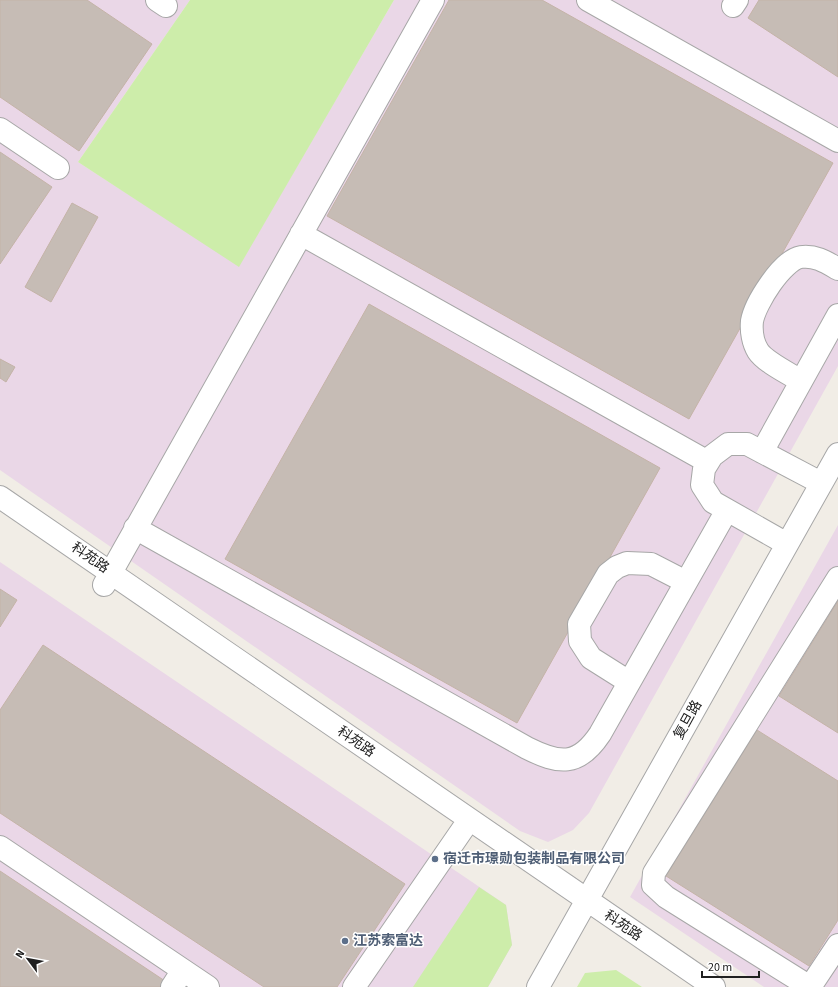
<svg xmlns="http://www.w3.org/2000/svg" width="838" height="987" viewBox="0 0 838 987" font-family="'Source Sans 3','Noto Sans SC',sans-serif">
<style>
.industrial{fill:#ead7e7}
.grass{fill:#cdedaa}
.building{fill:#c6bcb5;stroke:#c4b3a7}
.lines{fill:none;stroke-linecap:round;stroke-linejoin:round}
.minor-casing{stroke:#a7a7a7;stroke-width:24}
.minor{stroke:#fff;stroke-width:22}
.service-dot{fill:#5c6f8a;stroke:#fff;stroke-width:1.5}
.labels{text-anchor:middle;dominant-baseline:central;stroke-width:3;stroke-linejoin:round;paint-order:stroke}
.street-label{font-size:14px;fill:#202020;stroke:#fff}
.service-label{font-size:14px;font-weight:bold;fill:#4e5e75;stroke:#fff;text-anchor:start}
</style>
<rect width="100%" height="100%" fill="#f1ede6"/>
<path class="industrial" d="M0,0H190L78,162L239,266L394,0H838V366L589,813L573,830L548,842L520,831L0,470Z
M838,525V987H764L630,897Z
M0,562L506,905L512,945L488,987H0Z"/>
<path class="grass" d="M190,0H394L239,267L78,162Z
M479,887L506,905L512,945L488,987H413Z
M616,970L642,987H577L585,973Z"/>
<path class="building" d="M0,0H87L152,44L79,151L0,97Z
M449,0H542L833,163L689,419L327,216Z
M759,0H838V77L748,18Z
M0,152L52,187L0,264Z
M72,203L98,217L51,302L25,287Z
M369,304L660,468L517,723L225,559Z
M0,359L15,367L6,382L0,378Z
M0,589L17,600L0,627Z
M838,601V733L779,696Z
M43,645L405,884L337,987H264L0,813V710Z
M757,730L838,781V920L809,966L666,876Z
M0,871L165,981L161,987H0Z"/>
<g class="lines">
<defs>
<path id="minor" d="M157,0L166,6
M588,0L838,141
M733,6L737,0
M0,129L58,168
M301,234L708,462
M801,381C790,374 765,362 758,351C753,343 751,331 752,321C755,304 782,260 801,257C815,255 826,262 838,269
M762,452L838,315
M0,497L714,987
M135,528L527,748C559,764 578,767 600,734L727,510
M787,544L713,502L702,485L704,469L712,456L728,444H747L821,483
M838,578L654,873L653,885L666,897L810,987L838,945
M104,585L433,0
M629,682L591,658L580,641L579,624L608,574L617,567L627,563L651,564L686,582
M0,847L208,987
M172,987L183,970
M354,987L469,820
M538,987L838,454"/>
</defs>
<use href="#minor" class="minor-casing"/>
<use href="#minor" class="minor"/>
</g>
<g class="service-dot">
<circle cx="435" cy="859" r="4"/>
<circle cx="345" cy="941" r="4"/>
</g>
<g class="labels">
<g class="street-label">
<text transform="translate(90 558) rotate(35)">科苑路</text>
<text transform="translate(688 720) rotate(-61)">复旦路</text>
<text transform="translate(356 742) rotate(35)">科苑路</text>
<text transform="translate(623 926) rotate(34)">科苑路</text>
</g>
<g class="service-label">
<text x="443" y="859">宿迁市璟勋包装制品有限公司</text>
<text x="353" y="941">江苏索富达</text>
</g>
</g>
<g transform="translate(28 959) rotate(302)" stroke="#ffffff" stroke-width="3" paint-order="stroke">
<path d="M0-3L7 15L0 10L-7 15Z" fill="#202020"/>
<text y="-6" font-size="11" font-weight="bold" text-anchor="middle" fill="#202020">N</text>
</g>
<path d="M702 971v6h57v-6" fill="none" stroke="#202020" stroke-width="2"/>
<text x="708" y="971" font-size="12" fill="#202020" stroke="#ffffff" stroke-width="3" paint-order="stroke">20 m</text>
</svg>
